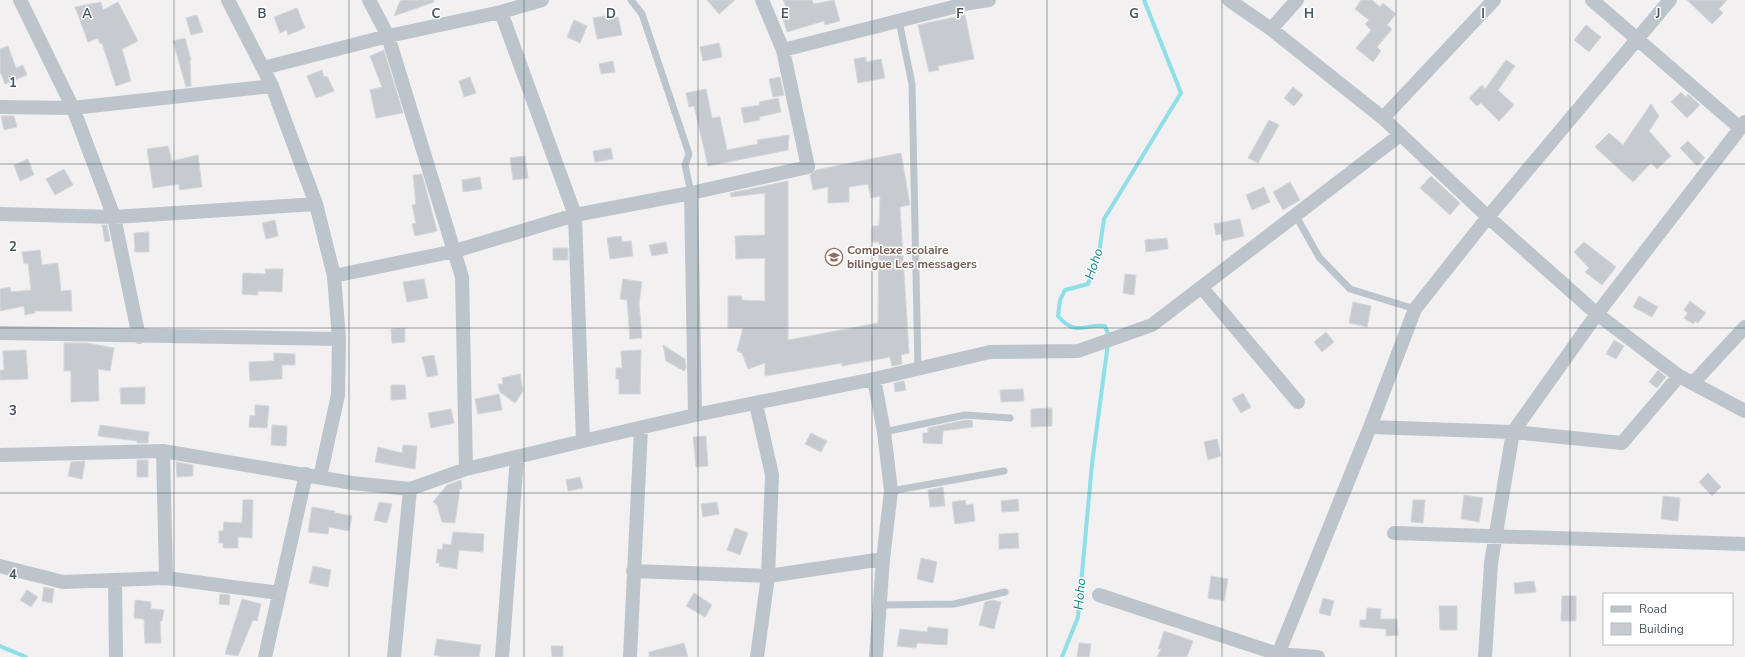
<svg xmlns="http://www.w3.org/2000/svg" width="1745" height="657" viewBox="0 0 1745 657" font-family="'Nunito Sans',sans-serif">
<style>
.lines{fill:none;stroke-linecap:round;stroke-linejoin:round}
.stream{stroke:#8fdfe8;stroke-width:4}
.building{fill:#c7cbcf;stroke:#d4d7db}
.lane{stroke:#bcc5cc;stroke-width:7}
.street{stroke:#bcc5cc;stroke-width:14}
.grid{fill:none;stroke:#48555c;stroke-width:1;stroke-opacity:0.55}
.labels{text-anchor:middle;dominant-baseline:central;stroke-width:3;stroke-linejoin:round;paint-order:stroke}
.education-label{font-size:12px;font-weight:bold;fill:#785e54;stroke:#fff;text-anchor:start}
.water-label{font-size:13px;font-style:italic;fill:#13828f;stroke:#fff}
.grid-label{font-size:13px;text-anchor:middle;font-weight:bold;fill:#48555c;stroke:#fff;stroke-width:3;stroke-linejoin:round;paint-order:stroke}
</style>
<rect width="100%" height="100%" fill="#f2f0f0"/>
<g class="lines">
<path class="stream" d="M1109,336L1105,326C1083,324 1076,337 1058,316L1060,300L1065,290L1088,284L1099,253L1104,219L1181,93L1144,0
M0,646L26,657
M1062,657L1078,617L1092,464L1108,343"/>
</g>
<path class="building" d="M403,0H434V2L394,16L400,1Z
M707,0H735L719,14Z
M783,0H812L814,4L834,0L840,21L825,25L824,21L787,32L782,16L789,14Z
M1361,0H1372L1380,7L1383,3L1396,14L1387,25L1392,29L1377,47L1381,51L1373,62L1356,48L1371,30L1365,24L1369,20L1355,9Z
M1687,0H1727L1719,9L1723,13L1712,24Z
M101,2L103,10L118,2L138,41L122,49L131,81L116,86L102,43L100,44L98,38L88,42L75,7Z
M297,8L305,28L288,35L287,30L280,33L274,17Z
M197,15L203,32L191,35L186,18Z
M965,15L974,59L938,66L939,70L929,72L918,25Z
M605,16L606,19L618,17L622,35L597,39L593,18Z
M574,20L587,26L580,43L567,37Z
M1586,25L1601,37L1589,52L1574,40Z
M185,38L191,60H190L191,86L186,87L173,41Z
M719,43L722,57L703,61L700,47Z
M8,46L16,68L23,65L27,75L5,84L0,71V49Z
M384,50L403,113L376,118L370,90L382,87L370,56Z
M866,57V62L881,59L885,78L858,83L854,59Z
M1506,60L1515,66L1498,90L1514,105L1499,121L1481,103L1477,106L1469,98L1482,85L1485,89Z
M613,61L615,72L601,74L599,64Z
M322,70L324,77L327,76L334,91L316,98L307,76Z
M470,77L476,93L464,97L459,81Z
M780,77L784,95L773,97L769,79Z
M1293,87L1303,95L1294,106L1284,98Z
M706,89L712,118L720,117L727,150L758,144L757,140L789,135L788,150L708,166L694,106L689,107L686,93Z
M1681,92L1686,97L1688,94L1700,105L1687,118L1671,102Z
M778,98L781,112L759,117L760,120L744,123L741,108L760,105L759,102Z
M1651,104L1659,116L1649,131L1671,156L1657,169L1651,163L1633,182L1595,147L1609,133L1623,145Z
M1,116H14L17,127L4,130Z
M1269,120L1279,125L1258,163L1248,158Z
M1688,141L1705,158L1697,166L1680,148Z
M168,146L172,161L198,155L202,187L179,190V184L153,188L147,149Z
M611,148L613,159L595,162L593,151Z
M901,153L910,205L900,207L909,353L901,355L902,364L892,366L890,357L842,366V363L765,376V363L748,369L742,353L737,351L743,328H728V296H742V300L765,301V258L736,259L735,236L765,235V193L731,197L730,193L788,181V340L878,323L879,242H872V226H879L880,196L871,198L868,184L849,187V202L828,203V187L813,190L810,175L816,170Z
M525,156L528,178L513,180L510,158Z
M28,159L34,175L20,181L14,165Z
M64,169L73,185L55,195L46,179Z
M422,174L437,231L415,236L412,224L416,223L412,205L416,204L413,175Z
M1431,176L1460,203L1450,215L1420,188Z
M480,177L482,189L463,192L462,180Z
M1290,182L1300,200L1283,210L1273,192Z
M1264,187L1270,202L1252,210L1246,195Z
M1240,219L1244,236L1223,241L1221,234L1216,235L1214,224Z
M275,220L278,236L266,239L262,223Z
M102,225H107L110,241L105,242Z
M149,232V252H135L134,233Z
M621,236L622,242L631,241L633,256L610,259L607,238Z
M1167,238L1168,249L1146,252L1145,240Z
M666,242L668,253L652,256L649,245Z
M1584,242L1616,267L1602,285L1585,272L1589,268L1574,252Z
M553,248H568V260H553Z
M40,250L42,265L58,263L61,291L71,290L72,311H35V313L25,315L24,306L0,311V289L10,287L11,292L31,290L28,263L24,264L22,252Z
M265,269H283L282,292L258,291V295L242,294L243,273L266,274Z
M1125,274L1136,275L1134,295L1123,293Z
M424,279L428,298L407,302L403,282Z
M623,279L642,282L639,303L642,338L630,339L627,300L620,299Z
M1639,296L1658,307L1652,317L1633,307Z
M1690,301L1706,313L1698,323L1695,321L1693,324L1684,318L1688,313L1684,310Z
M1353,302L1371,306L1367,327L1349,323Z
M405,328V342L392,343L391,329Z
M1326,332L1334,342L1322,352L1314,342Z
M1614,340L1624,346L1616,359L1606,354Z
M64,343H87L114,348L110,371L98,369L99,401L71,402V371H64Z
M663,345L685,359L686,368L684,371L666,361Z
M26,350L28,379L0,380V370H4L3,351Z
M641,350L640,394H619V379H616V368H622L621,351Z
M274,353L295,354V365H282V379L250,381L249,362L274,361Z
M434,355L438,375L427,377L422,357Z
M1658,370L1666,377L1657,388L1649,382Z
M520,374L523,391L515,403L500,392L498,384H503L502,378Z
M904,381L906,390L895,392L894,383Z
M391,385H405L406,399L391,400Z
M145,387V404H121L120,388Z
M1023,389L1024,401L1001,402L1000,390Z
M1243,393L1251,407L1241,413L1232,399Z
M499,394L502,410L478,414L475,399Z
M255,405L269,406L267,428L249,427L250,415L255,416Z
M1052,408V426L1031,427V409Z
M451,409L454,423L431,428L428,413Z
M965,420H972L973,427L943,431L942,444L923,443V433H928V428Z
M100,425L149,432L148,443H137V441L98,436Z
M272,425L287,426L286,446L271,445Z
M811,433L827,441L821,452L805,444Z
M706,436L708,466L696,467L693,437Z
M1217,439L1221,456L1208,460L1204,442Z
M403,445L417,446L415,469L375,462L378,447L402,453Z
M137,460H148V477H137Z
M85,461L82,479L68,476L71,462Z
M176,462L193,465V476L177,477Z
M1708,473L1721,487L1712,496L1699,482Z
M580,477L583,488L568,491L566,480Z
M461,480L462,489H460L455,523L442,522L437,505L433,502L447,485Z
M943,487L945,506L930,507L928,490Z
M1464,495L1483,498L1479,522L1461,519Z
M1663,496L1680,498L1678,521L1661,519Z
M1018,499L1019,511L1002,512L1001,501Z
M243,500H253L252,538L238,537V548H223V543H219V531H223L224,522L242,523Z
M965,500L966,505L973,504L975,521L955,524L952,502Z
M1413,500H1425L1423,523L1411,522Z
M379,502L392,504L387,523L374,520Z
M717,502L719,514L703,517L701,504Z
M312,507L335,511V513L352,516L349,531L329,527L328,534L308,532Z
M735,528L748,533L740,555L727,550Z
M453,532L484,534L483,552L459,550L457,569L439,566L440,563H436L438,549L442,550L443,544L451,545Z
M1018,533L1019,548L999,549V534Z
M921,558L937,562L933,583L917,579Z
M313,566L331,570L328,587L309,583Z
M1211,576L1228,579L1224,601L1208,598Z
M1534,581L1536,592L1515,594L1514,583Z
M44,587L54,589L52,603L42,601Z
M27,590L38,597L31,607L20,600Z
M694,593L712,605L705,617L686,606Z
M220,594L230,595L229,605L219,604Z
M1562,596H1576V621H1561Z
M1323,598L1334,601L1330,616L1319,613Z
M242,599L261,604L257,621L253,620L238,656L225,654Z
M135,600L151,602V609L164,610L162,621H160L161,643H145L144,619L134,618Z
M992,600L1001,602L994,629L979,625L985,602Z
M1439,606H1457V630H1440Z
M1367,608L1381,609L1380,619H1397L1398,635L1386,636V629L1360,627V620H1366Z
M928,627L948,629L947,645L917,643L916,648L897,646L900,629L927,632Z
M1164,631L1193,641L1187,657H1157L1161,649H1158Z
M437,639L481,645L479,657H443L434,655Z
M684,643L688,657H649V652Z
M1079,643L1091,644L1089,657H1077Z
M551,646H563V657H552Z"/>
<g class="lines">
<path class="lane" d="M631,0L642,14L689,154L685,165L691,193
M899,21L912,84L918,369
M1296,216L1319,257L1350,289L1415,309
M884,432L965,415L1010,418
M891,491L1004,471
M879,605L954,604L1005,592"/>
<path class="street" d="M20,0L73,108L114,217L139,337
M228,0L272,86L316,204L334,276L339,339L338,395L320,477
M369,0L388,36L462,277L466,469
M1229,0L1271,29L1383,118L1488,217L1597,314L1679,376L1745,411
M1592,0L1740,128
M501,12L575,215L583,441
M1271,29L1297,0
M783,50L969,3L989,0
M263,68L388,36L501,12L542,0
M0,107L73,108L272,86
M1383,118L1494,0
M691,193L695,415
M0,214L114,217L316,204
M334,276L455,251L575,215L691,193L808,167L783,50L762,0
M1202,288L1298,402
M0,333L339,339
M874,379L884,432L891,491L883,559L876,657
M1693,383L1745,327
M756,404L772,475L768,576L757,657
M1370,427L1513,432L1622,443L1679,376
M163,451L166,578
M0,455L163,451L352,483L410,489L466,469L583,441L695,415L874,379L990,352L1078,351L1152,325L1400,135
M1394,533L1745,544
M0,566L63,582L166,578L279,593
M633,571L768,576L883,559
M115,580L116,657
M1099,595L1278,654L1318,657
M265,657L306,474
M394,657L410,489
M502,657L517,457
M630,657L641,428
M1277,657L1370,427L1415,309L1488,217L1670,0
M1485,657L1491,563L1513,432L1597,314L1745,122"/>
</g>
<path class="grid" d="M174,0V657M349,0V657M524,0V657M698,0V657M872,0V657M1047,0V657M1222,0V657M1396,0V657M1570,0V657M0,164H1745M0,328H1745M0,493H1745"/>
<defs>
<symbol id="school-ring" viewBox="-11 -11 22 22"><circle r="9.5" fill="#fff" stroke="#8d6e63" stroke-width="1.5"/><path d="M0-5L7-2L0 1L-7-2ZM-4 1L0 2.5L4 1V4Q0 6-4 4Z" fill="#8d6e63"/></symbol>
</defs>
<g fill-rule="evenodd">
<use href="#school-ring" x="824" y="247" width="20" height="20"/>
</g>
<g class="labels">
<g class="education-label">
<text x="847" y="250">Complexe scolaire<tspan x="847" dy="14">bilingue Les messagers</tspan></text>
</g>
<g class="water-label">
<text transform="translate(1094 264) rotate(-72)">Hoho</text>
<text transform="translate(1080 594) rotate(-85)">Hoho</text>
</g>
</g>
<g class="grid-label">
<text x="87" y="18">A</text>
<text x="262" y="18">B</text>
<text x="436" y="18">C</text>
<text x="611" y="18">D</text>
<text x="785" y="18">E</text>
<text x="960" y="18">F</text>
<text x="1134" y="18">G</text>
<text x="1309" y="18">H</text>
<text x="1483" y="18">I</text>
<text x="1658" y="18">J</text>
<text x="13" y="87">1</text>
<text x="13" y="251">2</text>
<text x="13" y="415">3</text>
<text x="13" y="579">4</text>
</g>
<rect x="1603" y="593" width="130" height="52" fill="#ffffff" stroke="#b6bbbe"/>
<rect x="1611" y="606" width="20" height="6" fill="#bcc5cc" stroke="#b6bbbe"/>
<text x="1639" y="613" font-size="12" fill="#48555c">Road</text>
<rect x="1611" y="623" width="20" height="12" fill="#c7cbcf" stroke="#b6bbbe"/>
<text x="1639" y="633" font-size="12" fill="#48555c">Building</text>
</svg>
